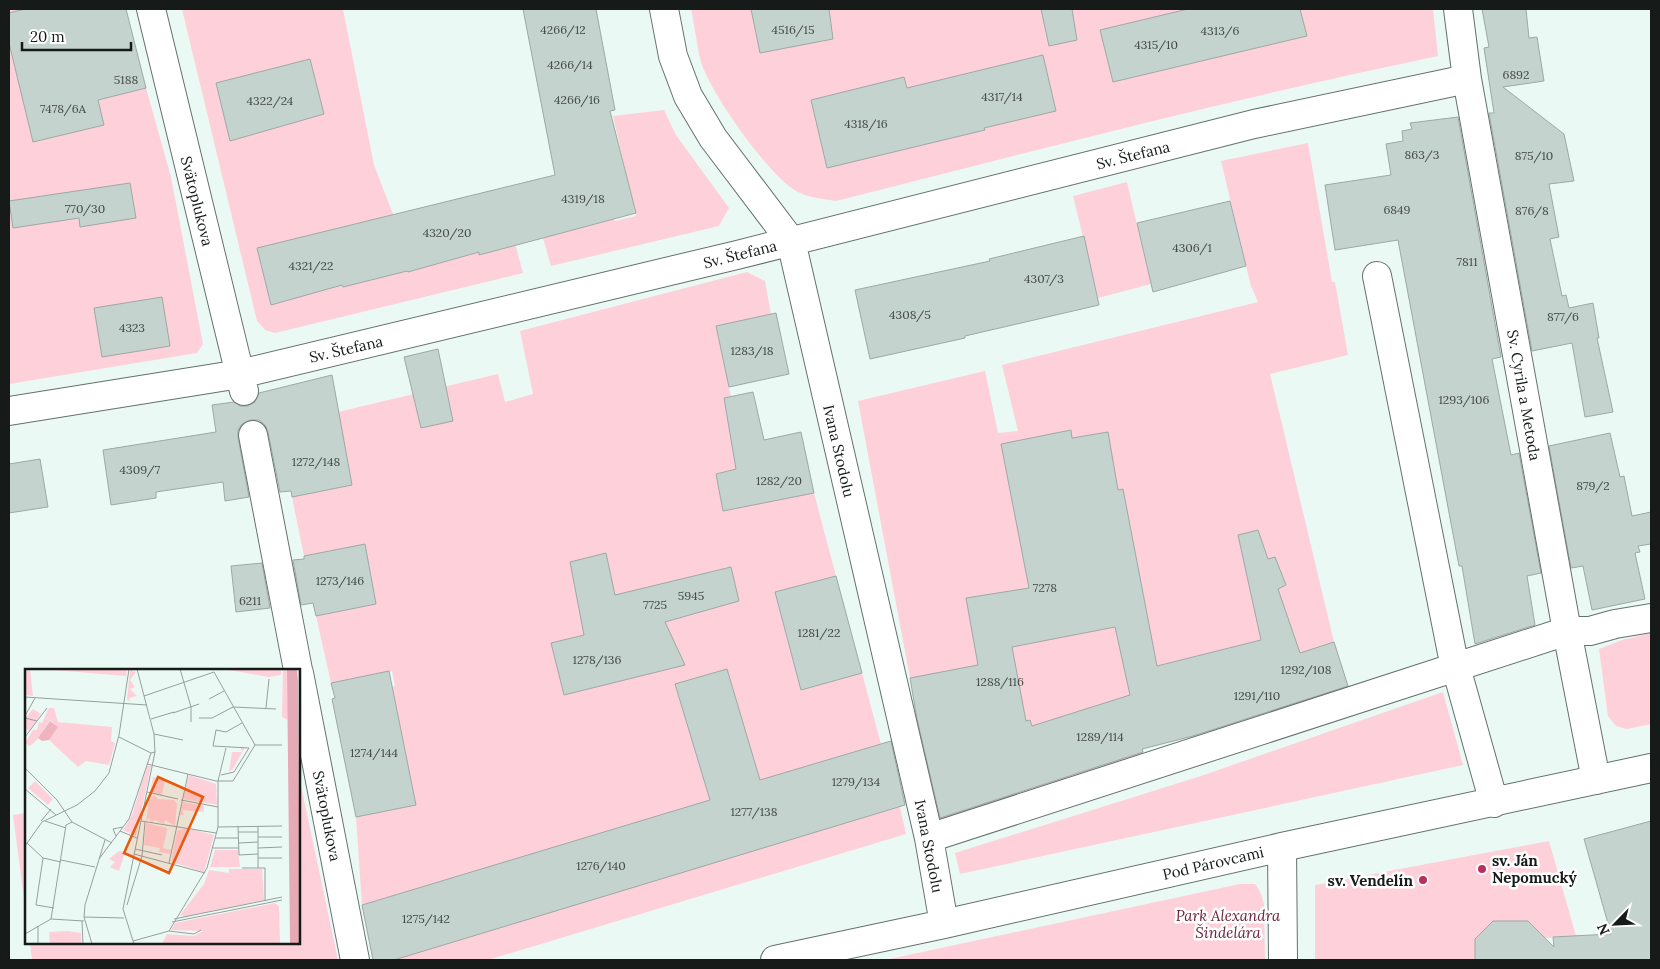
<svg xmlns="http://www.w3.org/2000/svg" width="1660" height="969" viewBox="0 0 1660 969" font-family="Lora,serif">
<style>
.green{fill:#fed0d9}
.building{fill:#c5d3cf;stroke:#9ca9a5;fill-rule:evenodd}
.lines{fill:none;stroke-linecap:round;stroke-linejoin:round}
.minor-casing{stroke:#65716d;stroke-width:30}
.minor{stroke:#fff;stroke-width:28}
.poi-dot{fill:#bb2e5f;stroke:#fff;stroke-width:2}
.labels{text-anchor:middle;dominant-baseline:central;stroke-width:5;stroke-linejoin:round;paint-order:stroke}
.number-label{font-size:12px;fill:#424946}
.street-label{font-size:15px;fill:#161b19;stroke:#fff}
.poi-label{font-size:15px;font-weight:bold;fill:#161b19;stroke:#fff;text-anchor:start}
.park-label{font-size:15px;font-style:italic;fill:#6b2339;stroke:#fff}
.inset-road{fill:none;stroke:#96a09d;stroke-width:1}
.view{fill:#e8590c;fill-opacity:0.15;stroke:#e8590c;stroke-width:2.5}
.inset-edge{fill:none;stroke:#161b19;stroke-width:2.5}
</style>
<rect width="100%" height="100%" fill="#ebf9f5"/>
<path class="green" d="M9,9H125L146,88L171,177L203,344L197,353L9,384Z
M182,9H343L374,165L393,214L407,272L479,252V254L501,249L486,191L501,192L523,273L275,333L265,330L257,321Z
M691,9H1433L1438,56C1236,98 1036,150 836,201C823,199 810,198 798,192C770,178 713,96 702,65C697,49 695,26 691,9Z
M664,110L676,135L729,208L719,226L551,266L543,238L614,219L615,221L636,216L613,116Z
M1308,143L1332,282H1335L1348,355L1270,374L1334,642L1349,688L1212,735L1211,731L1143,749L1144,757L941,822L926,742H922L858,401L985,371L998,433L1018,431L1002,365L1258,302L1251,286L1247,270L1221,161Z
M1127,182L1151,284L1098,298L1073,196Z
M747,272L765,281L771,314L716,327L731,396L724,398L731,436L745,467L716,474L723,510L814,493L836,576L775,592L801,690L862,673L881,744L814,764L830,827L900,807L906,834L488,960H394L492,930L474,871L362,905L356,817L416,805L392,687L395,686L392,671L331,683L316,616L376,604L365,544L304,556L292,497L352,485L338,412L498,374L505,402L533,394L520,331Z
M1651,633V724L1627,729L1616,726L1608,716L1599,649L1622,640Z
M1443,692L1463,765L960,874L955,853L1201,776Z
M299,776L338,960H32L30,943H299Z
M26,813V914L13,815Z
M1549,841L1576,936L1545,938L1528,921H1493L1475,939V960H1315V885Z
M1240,884H1255C1260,890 1262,896 1264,904L1265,960H885Z"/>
<path class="building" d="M25,9H126L146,88L98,100L104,125L33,142L9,43V13Z
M523,9H596L615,110L610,111L636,213L543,238L479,255V252L408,272L407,271L343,287L342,285L271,305L257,248L555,175Z
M751,9H829L833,39L760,53Z
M1041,9H1072L1077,40L1049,46Z
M1188,9H1300L1307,36L1113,82L1100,30Z
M1482,9H1526L1529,38L1537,37L1544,81L1503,87L1564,134L1574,181L1549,184L1559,237L1550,239L1562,296L1566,295L1569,308L1593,303L1599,338H1597L1613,412L1585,417L1572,343L1532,351L1489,113H1494L1484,48L1489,47Z
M1043,55L1056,111L984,128L985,130L827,168L811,100L904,77L907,88Z
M310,59L324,114L230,141L216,83Z
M1458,117L1501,357L1492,359L1511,455L1519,453L1541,573L1527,576L1535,625L1475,644L1462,566H1459L1398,240L1335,250L1325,185L1391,175L1386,144L1403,141L1402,131L1412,129L1410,123Z
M130,183L136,218L80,227L79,218L13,228L9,201Z
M1230,201L1246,266L1153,292L1137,223Z
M1084,236L1099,305L965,336V338L870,359L855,290L990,261L989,259Z
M162,297L170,346L102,357L94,308Z
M776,313L789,374L729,387L716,326Z
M438,349L453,421L421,428L404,357Z
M332,375L352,485L292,497L291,491L280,492L268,432L265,425L259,420H251L242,424L238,430V437L249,497L225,501L223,482L156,492V498L111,505L103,450L216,432L212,405L234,402L240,406H247L255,402L259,393Z
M753,392L764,440L801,432L814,493L723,511L716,474L736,469L724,398Z
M1071,430L1072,438L1108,432L1118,490L1123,489L1157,666L1261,640L1238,535L1258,530L1268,559L1275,557L1286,585L1278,589L1300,653L1334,642L1348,686L1193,736L1142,749L1143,752L940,818L917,719L910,678L978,665L966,598L1029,588L1001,444ZM1115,627L1130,695L1032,726L1030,720L1026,721L1012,647Z
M1610,433L1620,477L1624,476L1632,516L1651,512V544L1638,546L1640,552L1635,553L1645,599L1592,610L1583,566L1571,568L1549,446Z
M40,459L48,507L9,513V464Z
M365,544L376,604L316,616L313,603L301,605L293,560L304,559V556Z
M606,553L615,595L731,567L739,601L665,622L685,665L564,695L551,643L584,635L570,562Z
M262,563L270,608L236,612L231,566Z
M836,576L862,673L801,690L775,592Z
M727,669L760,780L891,741L905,805L394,960H373L362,905L710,800L675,684Z
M389,671L416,805L356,817L332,699L335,698L331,683Z
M1651,821V960H1475V939L1493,921H1528L1554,947L1553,937L1611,934L1584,839Z"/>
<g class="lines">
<defs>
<path id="minor" d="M151,9L244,391
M664,9L673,56L688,96L713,138L791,241L929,838L944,924
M1458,9L1467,79L1567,631L1596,780
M1377,276L1452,653L1494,803
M9,411L240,374L737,255L1254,124L1467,79
M253,435L298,670
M299,673L355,960
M929,838L1567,631H1590L1615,624L1651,618
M1282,847L1283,960
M775,960L944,924L1282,847L1651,768"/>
</defs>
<use href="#minor" class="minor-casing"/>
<use href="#minor" class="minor"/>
</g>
<g class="poi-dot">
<circle cx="1482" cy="869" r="5"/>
<circle cx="1423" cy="880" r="5"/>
</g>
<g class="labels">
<g class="number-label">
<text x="563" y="29">4266/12</text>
<text x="793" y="29">4516/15</text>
<text x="1220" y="30">4313/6</text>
<text x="1156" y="44">4315/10</text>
<text x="570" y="64">4266/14</text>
<text x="1516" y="74">6892</text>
<text x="126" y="79">5188</text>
<text x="1002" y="96">4317/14</text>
<text x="577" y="99">4266/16</text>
<text x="270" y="100">4322/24</text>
<text x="63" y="108">7478/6A</text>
<text x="866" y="123">4318/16</text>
<text x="1422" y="154">863/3</text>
<text x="1534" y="155">875/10</text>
<text x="583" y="198">4319/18</text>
<text x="85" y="208">770/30</text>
<text x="1397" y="209">6849</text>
<text x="1532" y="210">876/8</text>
<text x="447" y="232">4320/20</text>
<text x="1192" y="247">4306/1</text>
<text x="1467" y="261">7811</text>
<text x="311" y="265">4321/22</text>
<text x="1044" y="278">4307/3</text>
<text x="910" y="314">4308/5</text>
<text x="1563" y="316">877/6</text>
<text x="132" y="327">4323</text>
<text x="752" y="350">1283/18</text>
<text x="1464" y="399">1293/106</text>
<text x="316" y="461">1272/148</text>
<text x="140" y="469">4309/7</text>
<text x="779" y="480">1282/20</text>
<text x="1593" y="485">879/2</text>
<text x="340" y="580">1273/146</text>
<text x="1045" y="587">7278</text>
<text x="691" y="595">5945</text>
<text x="250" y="600">6211</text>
<text x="655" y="604">7725</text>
<text x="819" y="632">1281/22</text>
<text x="597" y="659">1278/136</text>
<text x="1306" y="669">1292/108</text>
<text x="1000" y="681">1288/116</text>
<text x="1257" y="695">1291/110</text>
<text x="1100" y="736">1289/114</text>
<text x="374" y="752">1274/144</text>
<text x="856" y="781">1279/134</text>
<text x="754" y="811">1277/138</text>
<text x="601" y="865">1276/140</text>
<text x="426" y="918">1275/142</text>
</g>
<g class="street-label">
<text transform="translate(1133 155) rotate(-14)">Sv. Štefana</text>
<text transform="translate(197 201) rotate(76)">Svätoplukova</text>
<text transform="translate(740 254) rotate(-14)">Sv. Štefana</text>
<text transform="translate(346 349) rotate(-13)">Sv. Štefana</text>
<text transform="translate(1524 395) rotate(80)">Sv. Cyrila a Metoda</text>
<text transform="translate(839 451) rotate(77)">Ivana Stodolu</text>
<text transform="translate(327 816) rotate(79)">Svätoplukova</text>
<text transform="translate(929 846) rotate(79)">Ivana Stodolu</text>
<text transform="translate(1213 863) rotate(-13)">Pod Párovcami</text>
</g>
<g class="poi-label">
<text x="1492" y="860">sv. Ján<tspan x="1492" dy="17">Nepomucký</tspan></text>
<text x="1413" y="880" text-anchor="end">sv. Vendelín</text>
</g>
<g class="park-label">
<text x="1228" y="915">Park Alexandra<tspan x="1228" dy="17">Šindelára</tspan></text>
</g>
</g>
<g transform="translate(25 669)">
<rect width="275" height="275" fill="#ebf9f5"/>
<path d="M0,0H5L8,27L1,26ZM15,0H102L101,7ZM105,0L111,3L105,11L110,18L105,20L112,27L104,29L105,33L102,30ZM198,0H256V6L244,8ZM258,0H262L263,51L257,48ZM24,39H29L33,53L87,58L86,72L90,74L84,96L61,92L53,98L24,71L33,58L25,51L12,71L5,77L0,74L8,61H12L14,53L17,54ZM8,40L16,45L4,62L0,59V49ZM220,78L208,100L204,103L207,83H217L216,79ZM122,97H126L111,167L98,161L107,146ZM164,106L191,115L192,136L158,130ZM128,108L140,112L137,126L125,123ZM10,112L28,130L23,136L3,119ZM125,125V131L129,126L133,130L149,131L152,135L150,157L140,151L139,155L130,151L126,153L124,149L121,152ZM158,133L179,137V143L157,141L159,146H155ZM121,154L142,159L141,166L137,165L141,166L138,179L146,181L145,185L134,183L135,179L119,176ZM161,159L189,166L179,203L146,193L152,162ZM190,181H213L215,198H185ZM94,182L100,183L94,202L85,198L90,193L84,190ZM204,200H237L239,231L159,248L155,246L179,215L184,201L204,204ZM250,234L254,237L255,275H137L142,265L169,267L178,262L146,261L150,254ZM43,262L56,264V274L25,275L24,263Z" fill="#fed0d9"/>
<path d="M25,52L33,58L24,71L17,72L13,69Z" fill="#f1b3c0"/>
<path d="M262,0H272L273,12L275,275H265Z" fill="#e6a9b6"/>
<path class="inset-road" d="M155,0L166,38V53M119,27L189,3L230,76M0,28L122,36M184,30L199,22M241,39L244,10M148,44L174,35M0,47L10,29M0,49L12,52L0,68M174,49H187L208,38L251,40M126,50L149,43M12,52L22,39M129,65L158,71M94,68L126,84L130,83M122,95L191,112H208L230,76H257M0,99L32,131L47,153L87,174M196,106L209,103L224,79L188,77L191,61L201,63L217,54M0,120L31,146M122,123L153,130M156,131L193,138M16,152L26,140M20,152L41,159M116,152L191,164M213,157L214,186L233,185M233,157V199M193,158L257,157M95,162L112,169M213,163H233M91,167L88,160L98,158M233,168H257M190,169H213M2,174L18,189L36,193M214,174L233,173M0,177L17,153L52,136L70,122L84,104L94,66L104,0M188,179H214M233,179L257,178M110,180L137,186M109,185L180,204M18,189L11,236L29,239M233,189H257M74,190L104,150L126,84M36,191L70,198M144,194L163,105M217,199H240V232M102,236L117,187L120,153M59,248L99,249M26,250L59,252M149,250L257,228M57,252L58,275M147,253L257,231M144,262L182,199L193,158V112L201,79M0,265L26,250L41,156L47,153M108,272L144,262L169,265L176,261M13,275V257M67,275L59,248L60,236L80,171M109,275L98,240L130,83L129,65L112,0"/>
<path class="view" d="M133,108L178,128L144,204L99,184Z"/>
<rect width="275" height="275" class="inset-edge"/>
</g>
<rect width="1660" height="969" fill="none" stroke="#161b19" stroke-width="20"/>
<g transform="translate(1615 924) rotate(246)" stroke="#ffffff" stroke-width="4" paint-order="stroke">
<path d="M0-4L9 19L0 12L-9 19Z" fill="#161b19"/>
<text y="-8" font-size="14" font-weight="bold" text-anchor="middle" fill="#161b19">N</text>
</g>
<path d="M22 42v8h109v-8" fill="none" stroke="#161b19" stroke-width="2.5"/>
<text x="30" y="42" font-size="15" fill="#161b19" stroke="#ffffff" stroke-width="4" paint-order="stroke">20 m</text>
</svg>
